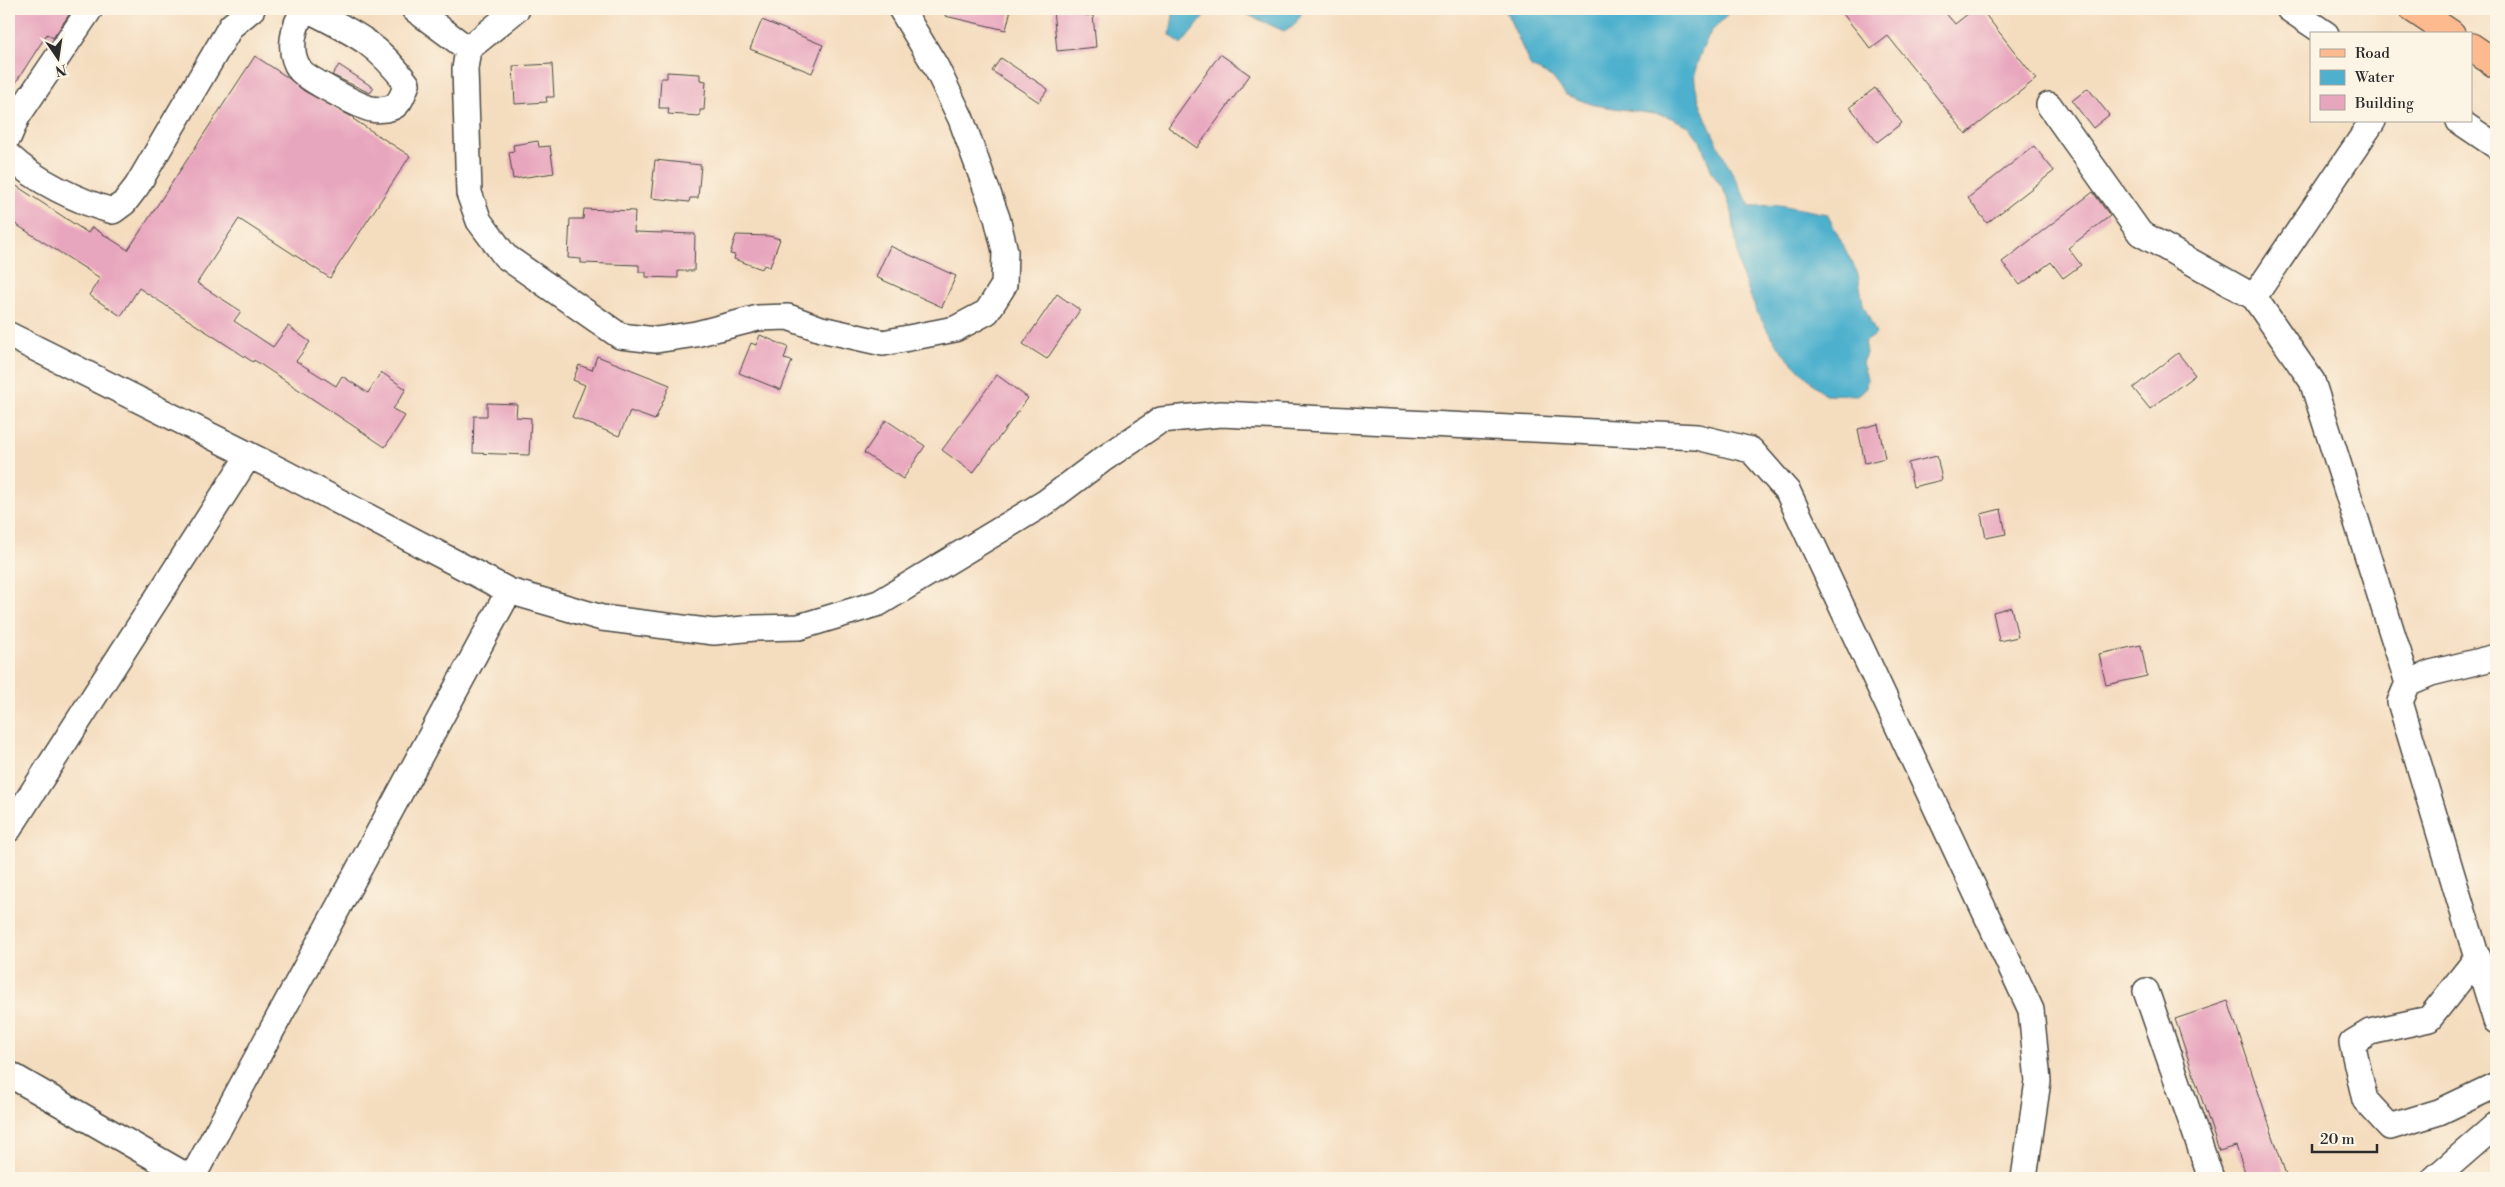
<svg xmlns="http://www.w3.org/2000/svg" width="2505" height="1187" viewBox="0 0 2505 1187" font-family="'Libre Bodoni',serif">
<style>
.water{fill:#4eb0cd;stroke:#3c6e7c}
.building{fill:#e8a6be}
.lines{fill:none;stroke-linecap:round;stroke-linejoin:round}
.minor-casing{stroke:#494641;stroke-width:28}
.major-casing{stroke:#494641;stroke-width:30}
.minor{stroke:#fff;stroke-width:25}
.major{stroke:#fcba8e;stroke-width:28}
</style>
<rect width="100%" height="100%" fill="#fcf5e5"/>
<filter id="ink" filterUnits="userSpaceOnUse"><feTurbulence type="fractalNoise" baseFrequency=".02" numOctaves="2"/><feDisplacementMap in="SourceGraphic" scale="10" xChannelSelector="R" yChannelSelector="G"/><feConvolveMatrix kernelMatrix="1 2 1 2 8 2 1 2 1" color-interpolation-filters="sRGB"/></filter>
<filter id="wash" filterUnits="userSpaceOnUse"><feTurbulence type="fractalNoise" baseFrequency=".0096" numOctaves="4" result="noise"/><feDisplacementMap in="SourceGraphic" scale="20" xChannelSelector="R" yChannelSelector="G"/><feGaussianBlur stdDeviation="1.12" result="paint"/><feColorMatrix in="noise" values="0 0 0 0 0 0 0 0 0 0 0 0 0 0 0 0 0 1.4 0 .05"/><feComposite in="paint" operator="in"/></filter>
<g filter="url(#wash)">
<rect width="100%" height="100%" fill="#f4dcbe"/>
<path class="water" d="M1174,9H1213L1208,12L1181,45L1170,35Z
M1235,9H1304L1295,24L1284,31Z
M1505,9H1729C1727,19 1719,22 1713,29C1705,40 1698,59 1695,72C1690,100 1736,179 1750,206L1780,205L1827,214L1858,274L1863,304L1876,334L1864,342L1866,353L1862,363L1867,378L1866,388L1858,395L1823,394L1787,357L1772,338L1756,310L1740,270L1732,212L1725,193L1712,172L1700,141L1689,126L1667,116L1594,105L1566,95L1552,77L1531,67Z"/>
<g id="blocks">
<path class="building" d="M9,9H73L53,38L47,34L9,93Z
M946,9H1011L1006,30L945,16Z
M1067,9H1085V15H1093L1096,47L1057,51L1053,10Z
M1839,9H1942L1955,24L1974,9H1981L2036,79L1966,134L1888,36L1871,49Z
M762,20L823,45L812,73L750,49Z
M1220,54L1250,75L1197,148L1168,127Z
M255,56L287,77L304,91L354,118L353,119L410,156L330,278L239,219L197,283L241,311L234,321L273,347L288,326L310,342L296,361L336,386L342,376L368,393L381,372L406,389L393,409L405,416L385,447L254,360L253,362L139,288L121,316L89,295L100,278L9,220V181L88,233L92,227L128,250Z
M1001,58L1048,89L1039,102L992,71Z
M552,64L554,97H546L547,102L515,104L513,66Z
M339,65L374,88L370,93L332,75Z
M667,72L700,74V80L706,81L704,110H700V116L668,114L669,108H659L661,78H667Z
M1875,88L1902,123L1877,142L1850,107Z
M2088,88L2109,115L2093,128L2072,101Z
M538,141L539,147L550,146L554,173L513,179L509,152L514,151L513,145Z
M2034,146L2054,171L1987,223L1968,198Z
M655,160L701,165L698,198H690L689,202L651,198Z
M2093,192L2110,216L2068,248L2081,265L2063,278L2051,262L2020,285L2002,262Z
M584,209L635,211L634,232L695,234L694,271H678V278L646,277V272H639V265L581,263V259L568,258L570,219H583Z
M736,235L769,236L780,239L770,267L764,265L762,269L734,259L735,255L730,254Z
M890,246L956,276L942,307L876,277Z
M1057,294L1080,310L1047,359L1023,344Z
M760,335L788,347L784,359L792,361L781,390L739,373L751,343L756,345Z
M2178,353L2195,375L2150,409L2133,388Z
M597,356L670,385L655,420L630,411L619,436L572,417L585,385L573,380L579,365L592,370Z
M997,375L1028,398L973,473L942,450Z
M487,403L517,404L516,417L531,418L529,455L473,453L474,416H487Z
M886,420L925,446L903,479L864,453Z
M1878,424L1885,458L1865,463L1858,429Z
M1937,456L1942,480L1913,487L1908,463Z
M2001,509L2006,534L1986,538L1981,514Z
M2011,607L2018,637L1999,641L1993,612Z
M2141,645L2147,676L2106,685L2099,654Z
M2228,1001L2287,1178H2247L2236,1146L2219,1151L2175,1019Z"/>
</g>
</g>
<g filter="url(#ink)">
<use href="#blocks" fill-opacity="0" stroke="#494641" stroke-width="1"/>
<g class="lines">
<defs>
<path id="minor" d="M305,9C293,25 287,52 300,70C307,79 359,106 371,109C376,110 385,110 390,108C401,105 403,93 407,84C377,42 352,32 307,9
M414,9L468,49
M517,9L468,49L465,69L469,193L479,221L505,256L620,336L656,340L696,334L758,318L788,317L821,329L883,343L955,329L987,312L1004,285L1005,251L997,218L961,119L936,67L901,9
M2289,9L2326,34
M2049,105L2140,233L2254,297L2312,381L2408,683
M2459,121L2496,146
M9,136L17,117L90,9
M9,156C34,180 79,202 113,211L124,203L137,186L231,26L252,9
M2254,297L2373,121
M9,335L281,471L509,591L602,618L714,632L754,628L799,627L879,603L1046,502L1102,460L1161,420L1221,414L1697,437L1751,450L1788,492L2031,1010L2038,1081L2024,1178
M2496,657L2431,673L2408,683L2400,702L2496,1021
M9,829L249,455
M2478,957L2429,1019L2370,1032L2352,1043L2365,1100L2390,1127L2439,1112L2496,1085
M2146,991L2211,1178
M9,1074L190,1178
M192,1178L509,591
M2435,1178L2496,1125"/>
<path id="major" d="M2414,9L2451,34
M2471,47L2496,64"/>
</defs>
<use href="#minor" class="minor-casing"/>
<use href="#major" class="major-casing"/>
<use href="#minor" class="minor"/>
<use href="#major" class="major"/>
</g>
</g>
<rect width="2505" height="1187" fill="none" stroke="#fcf5e5" stroke-width="30"/>
<rect x="2310" y="32" width="162" height="90" fill="#fcf5e5" stroke="#a8a49b"/>
<rect x="2320" y="49" width="25" height="8" fill="#fcba8e" stroke="#a8a49b"/>
<text x="2355" y="58" font-size="15" fill="#2b2b2b">Road</text>
<rect x="2320" y="70" width="25" height="15" fill="#4eb0cd" stroke="#a8a49b"/>
<text x="2355" y="82" font-size="15" fill="#2b2b2b">Water</text>
<rect x="2320" y="95" width="25" height="15" fill="#e8a6be" stroke="#a8a49b"/>
<text x="2355" y="108" font-size="15" fill="#2b2b2b">Building</text>
<g transform="translate(58 58) rotate(167)" stroke="#fcf5e5" stroke-width="4" paint-order="stroke">
<path d="M0-4L9 19L0 12L-9 19Z" fill="#2b2b2b"/>
<text y="-8" font-size="14" font-weight="bold" text-anchor="middle" fill="#2b2b2b">N</text>
</g>
<path d="M2312 1144v8h65v-8" fill="none" stroke="#2b2b2b" stroke-width="2.5"/>
<text x="2320" y="1144" font-size="15" fill="#2b2b2b" stroke="#fcf5e5" stroke-width="4" paint-order="stroke">20 m</text>
</svg>
